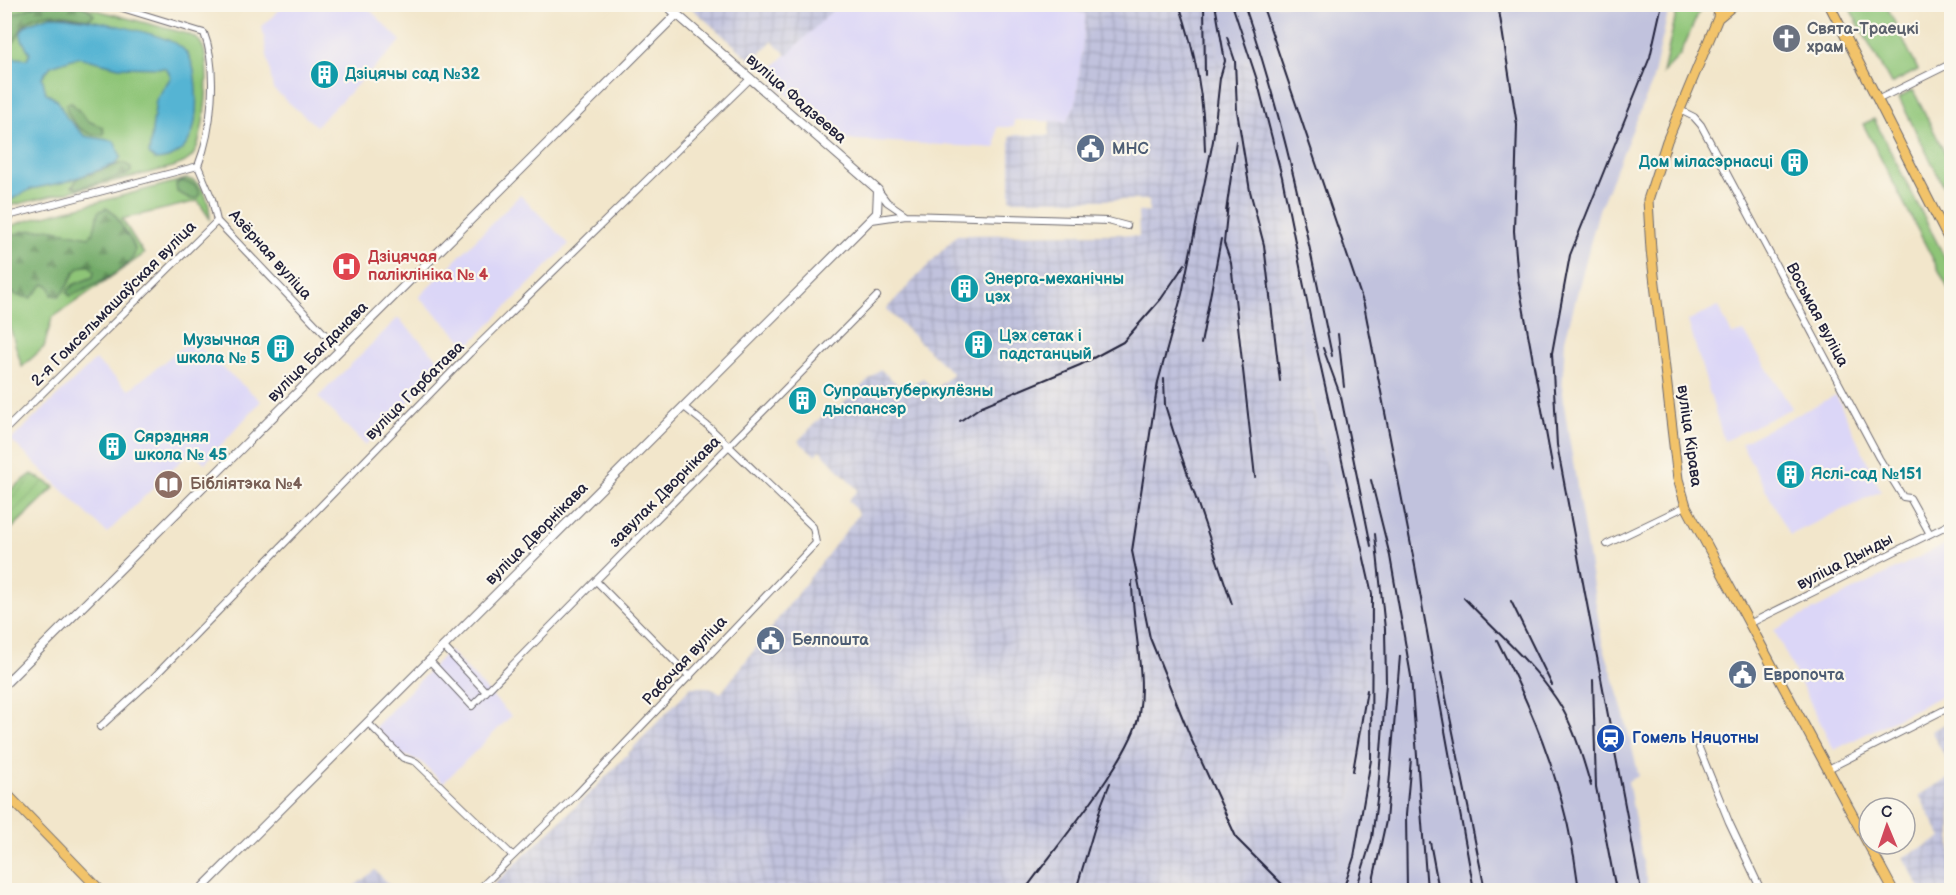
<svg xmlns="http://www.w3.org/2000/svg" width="1956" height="895" viewBox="0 0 1956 895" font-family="'Balsamiq Sans',sans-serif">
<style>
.built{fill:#dbd6f7}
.industrial{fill:url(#industrial-grid)}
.railway{fill:#c1c2dd}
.green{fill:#8ec577;stroke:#587459;stroke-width:1.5}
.forest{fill:url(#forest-firs);stroke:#4a6652;stroke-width:1.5}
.garden{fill:url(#garden-furrows);stroke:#587459;stroke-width:1.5}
.water{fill:#55b4d3;stroke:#3c6b87;stroke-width:1.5}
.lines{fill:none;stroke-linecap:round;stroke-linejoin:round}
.minor-casing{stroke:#6b676d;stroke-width:8}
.tertiary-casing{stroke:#6b676d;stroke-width:10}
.primary-casing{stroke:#6b676d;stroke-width:11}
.minor{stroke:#fff;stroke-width:6}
.tertiary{stroke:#fff;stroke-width:8}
.primary{stroke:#f2c36a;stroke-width:9}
.rail{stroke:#22223b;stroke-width:2}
.labels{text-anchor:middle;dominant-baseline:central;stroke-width:4.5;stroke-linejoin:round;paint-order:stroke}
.worship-label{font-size:16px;font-weight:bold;fill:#5b616d;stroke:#fbf7ec;text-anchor:start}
.culture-label{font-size:16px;font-weight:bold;fill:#0d838f;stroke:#fbf7ec;text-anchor:start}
.street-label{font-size:16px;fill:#22223b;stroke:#fbf7ec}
.service-label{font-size:16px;font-weight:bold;fill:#4e5e75;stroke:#fbf7ec;text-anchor:start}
.health-label{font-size:16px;font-weight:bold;fill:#be3a42;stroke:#fbf7ec;text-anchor:start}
.education-label{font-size:16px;font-weight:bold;fill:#785e54;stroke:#fbf7ec;text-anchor:start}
.transit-label{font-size:16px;font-weight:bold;fill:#164399;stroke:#fbf7ec;text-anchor:start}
</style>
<defs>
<pattern id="industrial-grid" width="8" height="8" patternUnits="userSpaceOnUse" patternTransform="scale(1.5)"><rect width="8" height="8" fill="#c1c2dd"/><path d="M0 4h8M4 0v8" fill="none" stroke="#a6a6bf"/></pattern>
<pattern id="forest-firs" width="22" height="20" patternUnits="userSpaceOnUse" patternTransform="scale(1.5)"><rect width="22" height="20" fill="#72aa68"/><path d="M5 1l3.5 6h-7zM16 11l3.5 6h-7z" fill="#5d8a57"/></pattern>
<pattern id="garden-furrows" width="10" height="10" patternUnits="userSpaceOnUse" patternTransform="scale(1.5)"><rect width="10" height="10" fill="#8ec577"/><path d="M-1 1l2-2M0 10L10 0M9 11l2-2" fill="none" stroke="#7aa968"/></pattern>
</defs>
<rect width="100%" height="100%" fill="#fbf7ec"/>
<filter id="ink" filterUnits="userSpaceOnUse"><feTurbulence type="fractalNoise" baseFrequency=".0167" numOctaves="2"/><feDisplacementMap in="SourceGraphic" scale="12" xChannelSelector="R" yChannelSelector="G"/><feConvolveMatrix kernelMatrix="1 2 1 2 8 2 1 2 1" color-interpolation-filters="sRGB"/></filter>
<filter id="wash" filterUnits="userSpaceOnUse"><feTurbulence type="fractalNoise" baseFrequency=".008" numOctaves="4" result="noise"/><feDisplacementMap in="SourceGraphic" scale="24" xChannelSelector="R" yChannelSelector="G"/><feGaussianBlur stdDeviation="1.35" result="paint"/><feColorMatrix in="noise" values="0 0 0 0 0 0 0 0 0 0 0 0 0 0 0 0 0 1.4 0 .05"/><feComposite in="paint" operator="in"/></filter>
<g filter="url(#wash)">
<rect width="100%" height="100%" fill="#f2e6cb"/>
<path class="built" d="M1047,4L1086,14L1076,104L1067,122L1014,120V127H997L996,148L839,139L776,85L771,69L838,5Z
M285,5H365L401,41L316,126L273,89L262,26Z
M520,195L569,244L468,346L419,297Z
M1718,306L1732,335L1744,332L1792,408L1724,441L1688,321Z
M398,318L445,366L365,445L318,397Z
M191,340L261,401L205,463L191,451L107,533L11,440L95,360L129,390Z
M1836,395L1881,491L1790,535L1741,443Z
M1951,541V691L1834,750L1774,630Z
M449,650L511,716L443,783L420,761L403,755L375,727Z"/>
<path class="industrial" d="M688,5H838L787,55L772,41L752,61Z
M1047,5H1215L1217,59H1240L1254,66L1280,168L1308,391L1348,547L1365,677L1355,721L1365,722L1332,890H488L599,784L691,687H707L721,693L859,514L848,500L858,490L820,450L815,455L798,441L827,411L831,415L880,369L904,390L923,378L934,390L953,374L886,309L957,235L1120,234L1139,237L1138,212L1149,211V200H1010V135H1049L1050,121L1067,122L1076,104L1086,14Z
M1951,721V768L1931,731Z
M1951,777V890H1921L1903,857L1942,838L1919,795Z
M375,870L394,890H349L370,874Z"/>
<path class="railway" d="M1215,5H1670L1652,83L1599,210L1565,340L1562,393L1602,642L1619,695L1639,776L1628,781L1648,890H1332L1365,723L1355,721L1365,677L1348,547L1308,389L1280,168L1254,66L1248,65L1247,61L1240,63L1239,59L1225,61L1217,59Z"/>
<path class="green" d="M4,5H77L188,34C194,37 199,39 202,45C212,62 205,139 193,155C188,162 181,164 173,167L5,207Z
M1678,5H1702L1680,55L1663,73Z
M1848,5H1886L1918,70L1891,84Z
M1913,90L1951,165V201L1899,98Z
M1874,119L1951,270V294L1863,124Z
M186,179C204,180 210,204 210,219L198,201L122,219L144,254L52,318L44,347L22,367L5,311L4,229L22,222Z"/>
<path class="forest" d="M38,5C54,4 84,0 94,15L89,19C68,17 41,6 24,25C19,30 18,37 14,42L5,44V17Z
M71,102L88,121L103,127L104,134C88,140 66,120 66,104Z
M123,163L131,167V172L126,175L78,188L72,186L79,177Z
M182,181L195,185L200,193L198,198L191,199L177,192L176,184Z
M106,208C115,212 119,221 124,230C128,236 135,243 135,251C134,269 85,290 70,296L67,292L73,285L93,277L94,271L90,266C71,263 72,287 59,296L52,295L50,287L44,284L31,298L18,296L6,288C4,280 8,243 11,236L24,231L49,229L89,237L94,231L98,212Z"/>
<path class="garden" d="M32,474L55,487L5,535V494Z"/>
<path class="water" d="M51,16C76,16 162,32 181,47C194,58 195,74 196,89C198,119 195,158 156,160L149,154L156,100L171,77L166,68L119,67L78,57L51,66L42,77L46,93L57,100L67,118L85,136L114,141L121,157L116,164L65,182L31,189L5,203V48L15,58L27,59L30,54C28,49 22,42 21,36C19,23 42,19 51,16Z"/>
</g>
<g filter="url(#ink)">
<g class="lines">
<defs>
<path id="minor" d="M109,4L204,33C218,69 212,131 198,166L212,199L217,221L340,350
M1877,100L1952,63
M1680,110L1694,117L1701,125L1879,458L1903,497L1910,498L1930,534
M878,190L887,202L906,215
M4,217L198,166
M872,220L906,215L1108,221L1127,226
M4,431L217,221
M1607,544L1686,506
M596,581L690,677
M1751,623L1952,523
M443,646L486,692
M429,660L472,706L877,296
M368,723L403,758L416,762L513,856
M100,727L149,682L470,353L751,78
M1699,748L1729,822L1761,890
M1828,769L1952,706
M478,890L577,794L816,543L813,527L709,427L684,407"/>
<path id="tertiary" d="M4,685L677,14
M200,890L877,213L878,190L665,4"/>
<path id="primary" d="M1719,4L1718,18L1667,141L1648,200L1651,250L1678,479L1686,506L1893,890
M1829,4L1952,246
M1718,18L1735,4
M4,791L100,890"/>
</defs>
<use href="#minor" class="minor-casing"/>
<use href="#tertiary" class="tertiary-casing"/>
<use href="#primary" class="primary-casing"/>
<use href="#minor" class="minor"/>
<use href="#tertiary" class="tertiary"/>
<use href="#primary" class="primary"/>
<path class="rail" d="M1179,4C1196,53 1204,99 1205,151
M1204,4L1205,75
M1215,4L1225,61L1220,78L1213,141L1182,294L1158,382L1132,551L1150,638L1192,741L1237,839L1288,890
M1232,4L1257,80L1282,177L1315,341L1372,594L1371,760L1354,857L1343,890
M1244,4C1284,119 1308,237 1332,356
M1262,4L1364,305L1415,566L1474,890
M1498,4L1517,125L1514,231L1518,279L1553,470
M1227,37L1235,61L1237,111L1250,191L1264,245L1280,381
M1228,204L1224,243L1231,263L1255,477
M1226,212L1236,141
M1338,334L1344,387
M1201,344L1221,239
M1323,348L1341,397L1371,546
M1164,379L1165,405L1175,437L1232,604
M960,421L982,406L1080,365L1123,342L1161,299L1185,264
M1371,480L1390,556L1411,676L1427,890
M1464,598C1495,631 1532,662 1557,700C1574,726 1582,756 1591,786
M1511,601L1552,685
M1497,640C1539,722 1568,798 1579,890
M1441,673L1485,890
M1593,680L1596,787L1616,890
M1353,771L1367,690
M1430,842L1439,890
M1025,890C1053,850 1132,758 1139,714C1146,671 1132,624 1132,581
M1076,890L1102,803L1110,783
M1356,890L1372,838L1378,792L1386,683L1385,629L1375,534
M1371,890L1386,821L1400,656
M1407,890L1406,815L1411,759
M1641,890L1557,445L1552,353L1570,255L1650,57L1662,4"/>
</g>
</g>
<defs>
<symbol id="church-disc" viewBox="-11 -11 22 22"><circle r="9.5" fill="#6b7280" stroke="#fbf7ec"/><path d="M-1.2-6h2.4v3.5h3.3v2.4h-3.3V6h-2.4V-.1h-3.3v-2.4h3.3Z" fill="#fff"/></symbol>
<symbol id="building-disc" viewBox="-11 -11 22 22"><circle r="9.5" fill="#0f9aa8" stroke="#fbf7ec"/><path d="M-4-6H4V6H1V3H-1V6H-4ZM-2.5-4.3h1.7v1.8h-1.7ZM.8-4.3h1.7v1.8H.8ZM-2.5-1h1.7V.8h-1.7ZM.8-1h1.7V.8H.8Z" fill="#fff"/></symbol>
<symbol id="civic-disc" viewBox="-11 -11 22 22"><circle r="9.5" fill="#5c6f8a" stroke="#fbf7ec"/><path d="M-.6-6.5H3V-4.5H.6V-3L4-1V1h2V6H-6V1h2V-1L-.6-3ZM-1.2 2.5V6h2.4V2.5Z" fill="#fff"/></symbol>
<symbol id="hospital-disc" viewBox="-11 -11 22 22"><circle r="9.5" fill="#e0444e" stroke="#fbf7ec"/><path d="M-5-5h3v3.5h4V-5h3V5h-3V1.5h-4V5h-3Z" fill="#fff"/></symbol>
<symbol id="library-disc" viewBox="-11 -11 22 22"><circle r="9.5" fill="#8d6e63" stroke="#fbf7ec"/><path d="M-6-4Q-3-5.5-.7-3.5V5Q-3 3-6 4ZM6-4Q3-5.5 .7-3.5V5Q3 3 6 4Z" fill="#fff"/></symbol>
<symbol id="station-disc" viewBox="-11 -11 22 22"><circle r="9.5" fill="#1a4fb4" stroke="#fbf7ec"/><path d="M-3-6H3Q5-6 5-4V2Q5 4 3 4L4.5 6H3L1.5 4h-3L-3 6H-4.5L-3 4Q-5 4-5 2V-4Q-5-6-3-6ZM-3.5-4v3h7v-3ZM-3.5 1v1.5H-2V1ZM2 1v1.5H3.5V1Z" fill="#fff"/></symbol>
</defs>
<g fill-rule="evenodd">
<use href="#church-disc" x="1770" y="22" width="33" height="33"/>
<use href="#building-disc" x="308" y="58" width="33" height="33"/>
<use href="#civic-disc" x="1074" y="132" width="33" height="33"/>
<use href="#building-disc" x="1778" y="146" width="33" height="33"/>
<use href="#hospital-disc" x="330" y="250" width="33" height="33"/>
<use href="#building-disc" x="948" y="272" width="33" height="33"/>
<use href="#building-disc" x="962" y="328" width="33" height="33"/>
<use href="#building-disc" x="264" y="332" width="33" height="33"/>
<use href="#building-disc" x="786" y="384" width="33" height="33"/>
<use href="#building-disc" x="96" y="430" width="33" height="33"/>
<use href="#building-disc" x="1774" y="458" width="33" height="33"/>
<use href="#library-disc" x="152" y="468" width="33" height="33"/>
<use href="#civic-disc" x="754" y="624" width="33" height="33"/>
<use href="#civic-disc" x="1726" y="658" width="33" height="33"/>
<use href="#station-disc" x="1594" y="722" width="33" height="33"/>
</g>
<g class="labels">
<g class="worship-label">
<text x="1807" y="29">Свята-Траецкі<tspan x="1807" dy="18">храм</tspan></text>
</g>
<g class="culture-label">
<text x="345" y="74">Дзіцячы сад №32</text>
<text x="1773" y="162" text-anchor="end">Дом міласэрнасці</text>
<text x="985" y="279">Энерга-механічны<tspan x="985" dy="18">цэх</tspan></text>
<text x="999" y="336">Цэх сетак і<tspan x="999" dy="18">падстанцый</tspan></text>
<text x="260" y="340" text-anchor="end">Музычная<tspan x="260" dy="18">школа № 5</tspan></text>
<text x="823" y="391">Супрацьтуберкулёзны<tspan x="823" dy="18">дыспансэр</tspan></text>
<text x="134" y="437">Сярэдняя<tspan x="134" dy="18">школа № 45</tspan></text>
<text x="1811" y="474">Яслі-сад №151</text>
</g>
<g class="street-label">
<text transform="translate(796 99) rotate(41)">вуліца Фадзеева</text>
<text transform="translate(270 255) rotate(48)">Азёрная вуліца</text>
<text transform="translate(114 304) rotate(-45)">2-я Гомсельмашаўская вуліца</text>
<text transform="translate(1817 315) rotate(62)">Восьмая вуліца</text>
<text transform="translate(318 352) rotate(-45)">вуліца Багданава</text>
<text transform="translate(415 391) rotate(-45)">вуліца Гарбатава</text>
<text transform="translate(1689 436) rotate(82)">вуліца Кірава</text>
<text transform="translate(665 492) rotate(-45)">завулак Дворнікава</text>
<text transform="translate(537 534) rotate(-45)">вуліца Дворнікава</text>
<text transform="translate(1845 562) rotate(-27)">вуліца Дынды</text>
<text transform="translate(685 661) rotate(-47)">Рабочая вуліца</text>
</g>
<g class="service-label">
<text x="1112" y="149">МНС</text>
<text x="792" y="640">Белпошта</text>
<text x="1763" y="675">Европочта</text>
</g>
<g class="health-label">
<text x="368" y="257">Дзіцячая<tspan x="368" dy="18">паліклініка № 4</tspan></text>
</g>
<g class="education-label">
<text x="190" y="484">Бібліятэка №4</text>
</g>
<g class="transit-label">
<text x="1632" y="738">Гомель Няцотны</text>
</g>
</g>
<rect width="1956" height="895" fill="none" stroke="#fbf7ec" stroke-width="24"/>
<g transform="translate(1887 826) rotate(358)"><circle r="28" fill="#fbf7ec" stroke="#a4a2a5" stroke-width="1.5"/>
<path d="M0-4.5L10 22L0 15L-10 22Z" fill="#d1495b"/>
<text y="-9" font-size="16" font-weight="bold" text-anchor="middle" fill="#22223b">С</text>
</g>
</svg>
